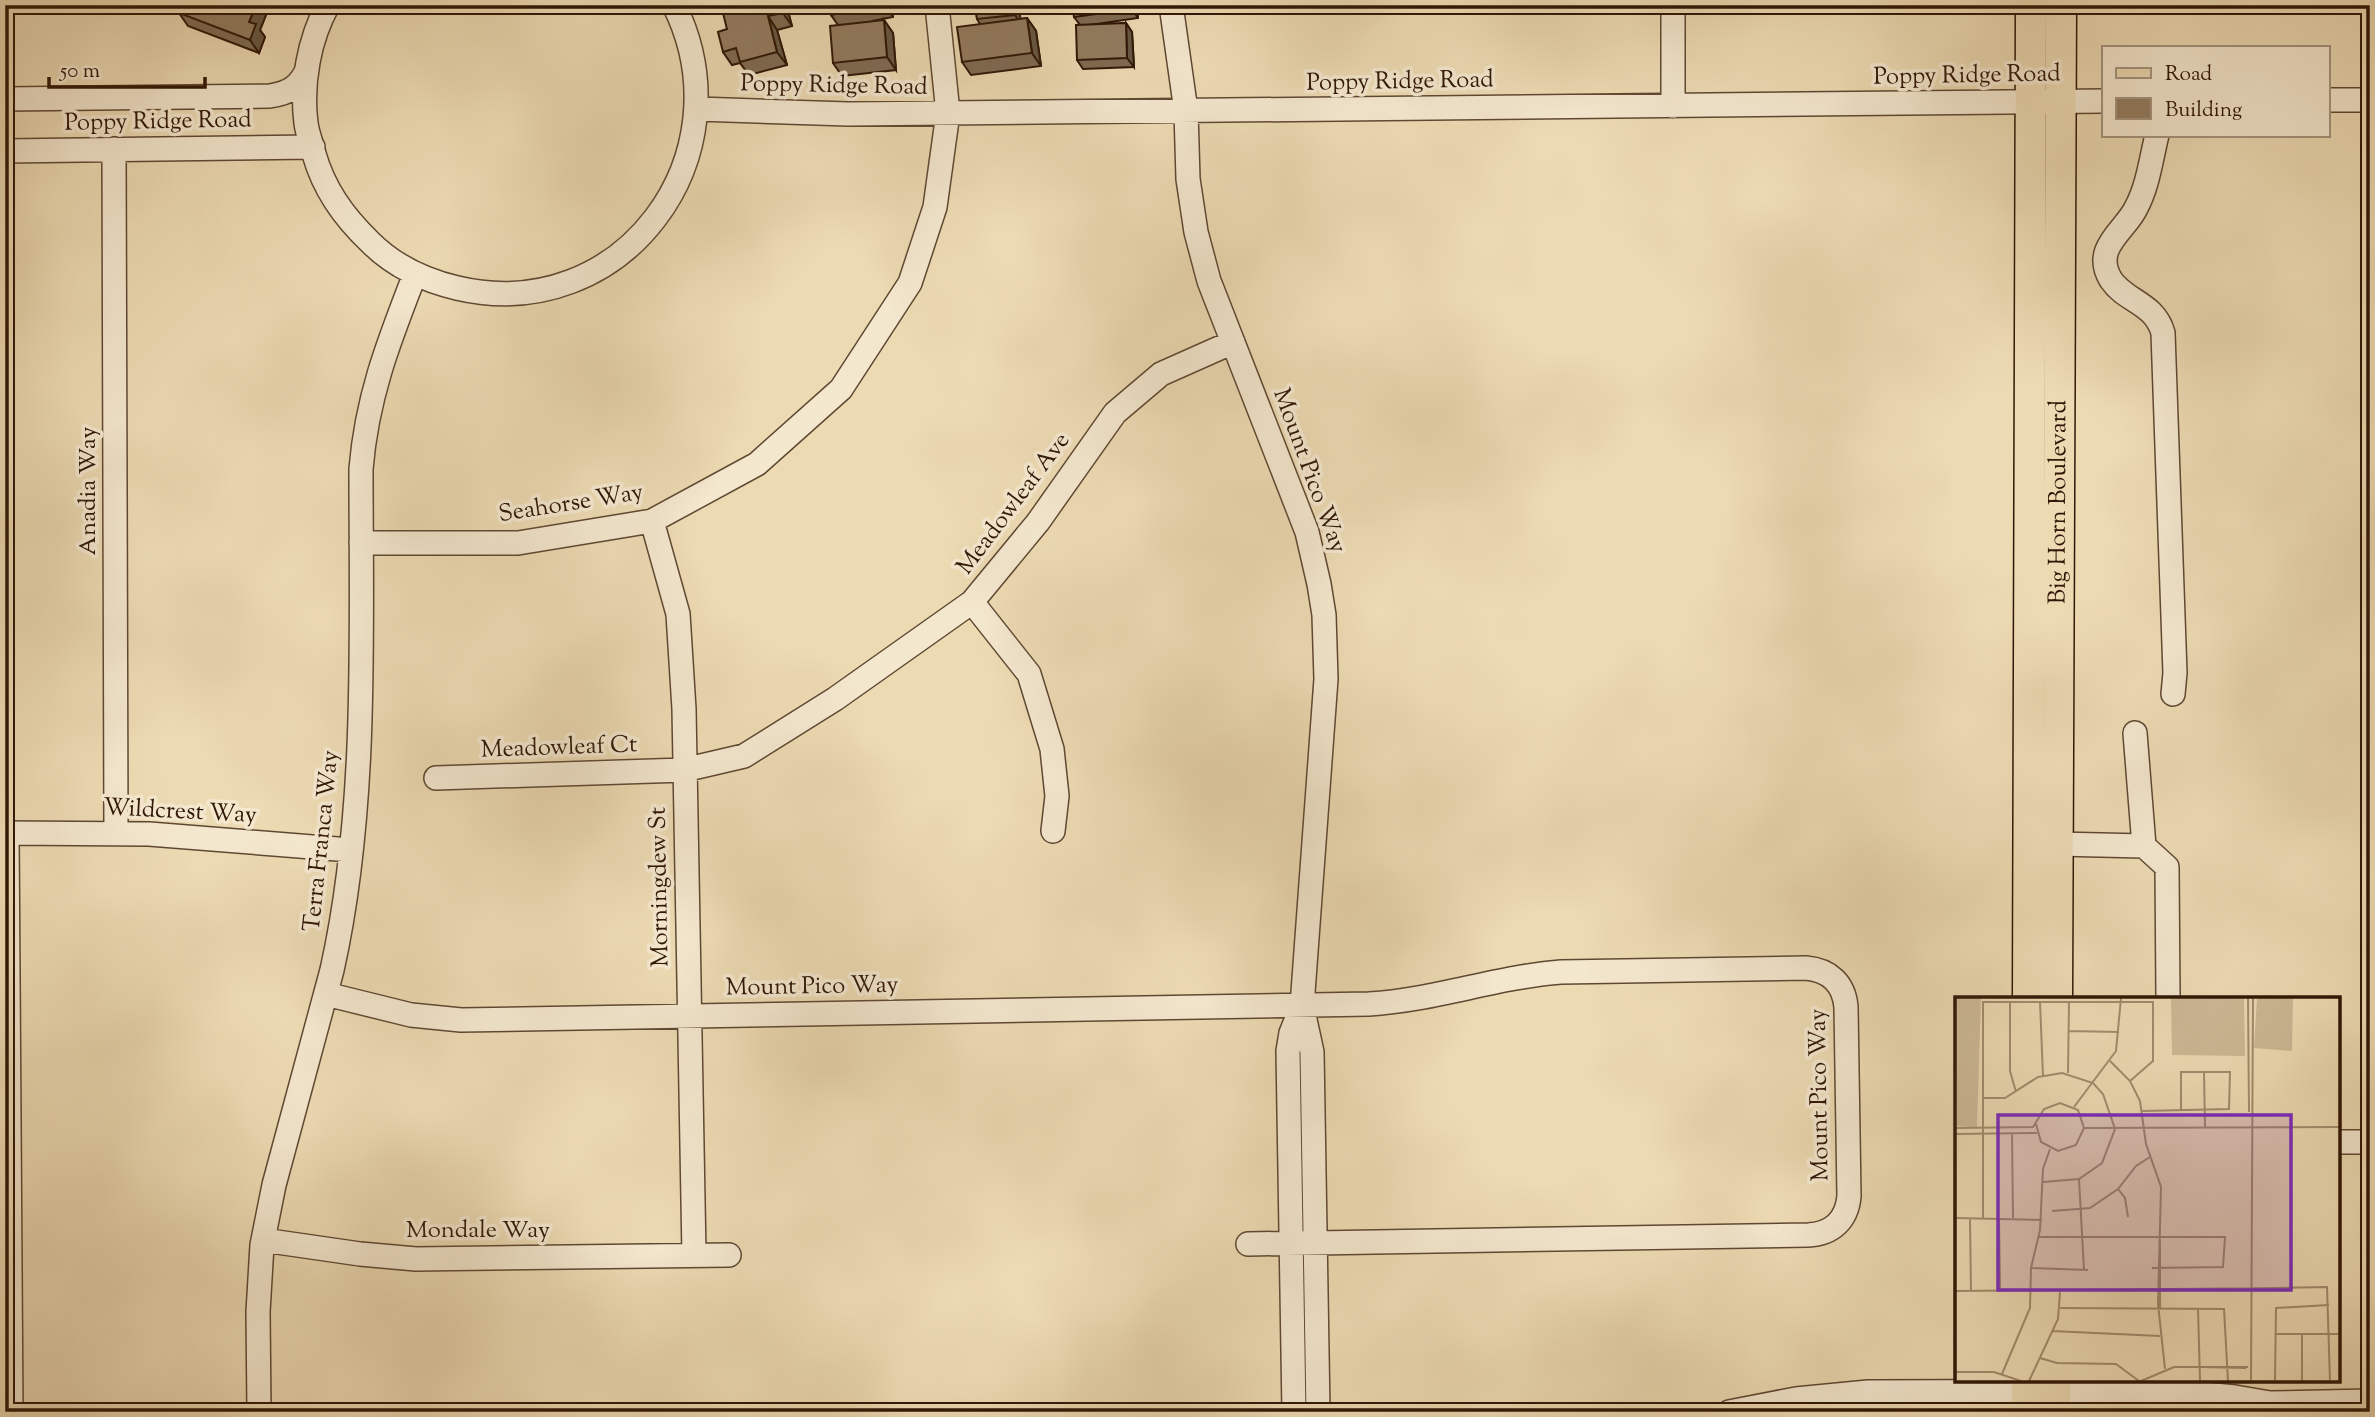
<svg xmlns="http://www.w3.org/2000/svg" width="2375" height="1417" viewBox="0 0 2375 1417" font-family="'Sorts Mill Goudy',serif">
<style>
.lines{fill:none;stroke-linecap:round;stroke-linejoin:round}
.minor-casing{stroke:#5f4832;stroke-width:26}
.major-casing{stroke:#301707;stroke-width:33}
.minor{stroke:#f3e7ce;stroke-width:23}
.major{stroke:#ecdab3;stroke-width:30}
.wall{fill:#7e6b53;stroke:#301707;stroke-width:2}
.shaded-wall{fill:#665743;stroke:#301707;stroke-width:2}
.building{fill:#927c60;stroke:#301707;stroke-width:2}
.labels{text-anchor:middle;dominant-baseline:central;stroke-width:7;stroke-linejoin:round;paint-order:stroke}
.street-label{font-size:24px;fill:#301707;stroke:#f3e7ce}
.inset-road{fill:none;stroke:#a18c6e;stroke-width:2}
.view{fill:#7b2cbf;fill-opacity:0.15;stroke:#7b2cbf;stroke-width:3.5}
.inset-edge{fill:none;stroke:#301707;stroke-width:3.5}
</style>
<rect width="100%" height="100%" fill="#ecdab3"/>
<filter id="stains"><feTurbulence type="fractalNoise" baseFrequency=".00286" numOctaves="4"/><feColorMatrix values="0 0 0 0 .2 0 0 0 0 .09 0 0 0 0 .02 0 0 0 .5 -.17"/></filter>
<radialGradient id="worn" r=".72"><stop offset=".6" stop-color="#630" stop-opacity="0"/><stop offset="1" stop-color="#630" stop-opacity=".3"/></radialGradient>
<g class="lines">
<defs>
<path id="minor" d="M328,5C309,39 301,84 306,123C307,133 312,144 314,154C324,189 343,216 370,242C394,266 423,280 457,288C622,327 749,156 674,5
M1171,5L1186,111L1188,179L1196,232L1209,281L1307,532L1319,584L1324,615L1326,679L1302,1006L1312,1052L1318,1412
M1673,5V106
M5,99L270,96C289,93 299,87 307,70
M2328,100H2370
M698,109L848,114L2104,101
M2157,135C2151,159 2148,186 2136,208C2126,230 2091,248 2111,280C2126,302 2155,303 2163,333L2175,673L2173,694
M114,149L116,833
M5,151L313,147
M652,521L678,614L684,709L694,1255
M361,543H518L652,521L757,464L841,389L910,283L935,207L948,113L937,5
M972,602L1029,674L1052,749L1057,796L1053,831
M2135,733L2144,846
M436,778L684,770L744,756L835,699L972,602L1038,522L1115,413L1161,374L1233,342
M5,833L149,834L350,850
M7,833L11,1412
M2057,844L2144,846L2167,867L2168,999
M326,994L411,1015L461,1020L1369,1004C1435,1000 1496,977 1561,972L1806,968C1829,970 1844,983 1846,1007L1849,1196C1847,1220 1832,1234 1808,1235L1248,1244
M2338,1142H2370
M263,1240L360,1254L416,1259L729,1255
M259,1412L258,1312L262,1245L274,1185L332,970C368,809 361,634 361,469C367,396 389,341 415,274
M1294,1412L1288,1051L1291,1033L1302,1006
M1729,1412L1796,1399L1868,1392L2171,1391L2235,1397L2270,1403L2370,1401"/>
<g id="major">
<path d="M2028,999L2031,5"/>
<path id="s1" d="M2057,999L2061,5"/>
<path d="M2027,1412V1380"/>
<path d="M2055,1412V1380"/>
</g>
</defs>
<use href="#minor" class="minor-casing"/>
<use href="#major" class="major-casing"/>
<use href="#minor" class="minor"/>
<use href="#major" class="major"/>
</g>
<path class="wall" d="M709,5H727L713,11Z
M732,5H786L792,26L777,30L787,65L749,75L740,63L732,65L723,52Z
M829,5H891L893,17L872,21L884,20L893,33L896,70L842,76L833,63L838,25L831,15Z
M954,5H1019L1020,19L1027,18L1036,31L1041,66L971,75L962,62L980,24L977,19L976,11L960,13Z
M1073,5H1136L1138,18L1090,25L1126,23L1132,32L1134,67L1083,69L1077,60L1080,25L1074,17Z
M268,10L260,30L265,37L259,53L188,26L179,13Z"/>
<path class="shaded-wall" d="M256,5H264L268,10L260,30L265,37L259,53L250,40L249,22Z
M781,5H786L787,7L792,26L783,13Z
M885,5H891L893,17Z
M1014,5H1019L1021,24L1015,15Z
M1131,5H1136L1138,18L1132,9Z
M768,16L777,30L787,65L777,52Z
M1027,18L1036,31L1041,66L1032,53Z
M884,20L893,33L896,70L887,57Z
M1126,23L1132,32L1134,67L1127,58Z"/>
<path class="building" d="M182,5H256L249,22L256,24L250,40L179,13Z
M735,5H781L783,13L768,16L777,52L740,62L736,48L723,52L718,32L727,29L722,9Z
M829,5H878L831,15Z
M975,5H1014L1015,15L977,19Z
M1073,5H1131L1132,9L1074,17Z
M1027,18L1032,53L962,62L957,27Z
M884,20L887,57L833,63L830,26Z
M1126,23L1127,58L1077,60L1076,25Z"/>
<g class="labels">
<g class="street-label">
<text transform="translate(1967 76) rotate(-1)">Poppy Ridge Road</text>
<text transform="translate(1400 82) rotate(-1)">Poppy Ridge Road</text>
<text transform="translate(834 86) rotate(1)">Poppy Ridge Road</text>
<text transform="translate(158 122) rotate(-1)">Poppy Ridge Road</text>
<text transform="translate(1309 471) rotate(70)">Mount Pico Way</text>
<text transform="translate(89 491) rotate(-90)">Anadia Way</text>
<text stroke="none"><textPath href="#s1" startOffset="497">Big Horn Boulevard</textPath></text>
<text transform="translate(571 504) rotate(-9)">Seahorse Way</text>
<text transform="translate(1014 504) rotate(-53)">Meadowleaf Ave</text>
<text transform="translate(559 748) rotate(-2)">Meadowleaf Ct</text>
<text transform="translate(180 812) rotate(3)">Wildcrest Way</text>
<text transform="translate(322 841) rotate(-84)">Terra Franca Way</text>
<text transform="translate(660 887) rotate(-91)">Morningdew St</text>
<text transform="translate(812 987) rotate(-1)">Mount Pico Way</text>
<text transform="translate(1820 1095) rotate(-91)">Mount Pico Way</text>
<text x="478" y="1231">Mondale Way</text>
</g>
</g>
<g transform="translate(1955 997)">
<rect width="385" height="385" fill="#ecdab3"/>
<path d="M0,1H26L22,130L0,129ZM216,1H289L290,59L217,58ZM302,1H338L337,54L299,51Z" fill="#ccb996"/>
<path class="inset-road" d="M293,1L294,115M55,5V74L61,95M85,5L88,79M114,34L164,35M155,64L175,84L185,104L191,147L206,190L203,307L210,372M249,74L250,131M113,76L114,5M27,101H50L83,80L107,76L138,86L148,97L160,132L147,166L124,182L88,185M119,110L161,54L166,1M187,114L274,112L275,75H226V113M0,131L78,130L89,112L105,106L123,113L129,131L121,148L103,154L86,145L81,127M129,131L385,130M57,136L58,221M0,137L82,136M124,182L129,273M163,192L170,201L173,220M97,214L135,211L163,192L181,169L195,160M0,221L87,223M15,221L16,294M28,221V5H198V64L175,84M44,221L45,293M84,240H270L268,270L197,271M205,244V312M76,271L133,273M259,292L372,290L375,384M0,294L323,291M105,311L269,312L273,384M243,311L245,384M97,334L205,339M320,337H385M347,337V384M85,361L102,366L161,367L184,384M247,370L291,371M0,375H39L66,384M47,377L75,311L76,271L85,233L88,172L95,152M74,384L103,322L105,295M186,384L219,370H293M296,384L298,1M320,384L321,311L374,308"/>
<path class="view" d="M43,118H336V293H43Z"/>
<rect width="385" height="385" class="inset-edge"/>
</g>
<rect width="2375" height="1417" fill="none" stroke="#ecdab3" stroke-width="28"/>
<rect x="7" y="7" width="2361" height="1403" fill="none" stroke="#301707" stroke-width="3.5"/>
<rect x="14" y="14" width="2347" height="1389" fill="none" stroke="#301707" stroke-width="2"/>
<rect x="2102" y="46" width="228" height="91" fill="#f3e7ce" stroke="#a5947e" stroke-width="2"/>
<rect x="2116" y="68" width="35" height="10" fill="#ecdab3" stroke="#a5947e" stroke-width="2"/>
<text x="2165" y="80" font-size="21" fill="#301707">Road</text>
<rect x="2116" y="98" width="35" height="21" fill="#927c60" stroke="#a5947e" stroke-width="2"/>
<text x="2165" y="116" font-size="21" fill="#301707">Building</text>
<path d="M49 77v10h156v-10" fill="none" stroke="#301707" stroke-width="3.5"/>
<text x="60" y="77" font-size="21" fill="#301707" stroke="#f3e7ce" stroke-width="5" paint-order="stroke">50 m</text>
<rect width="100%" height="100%" filter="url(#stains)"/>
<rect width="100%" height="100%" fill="url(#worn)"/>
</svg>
